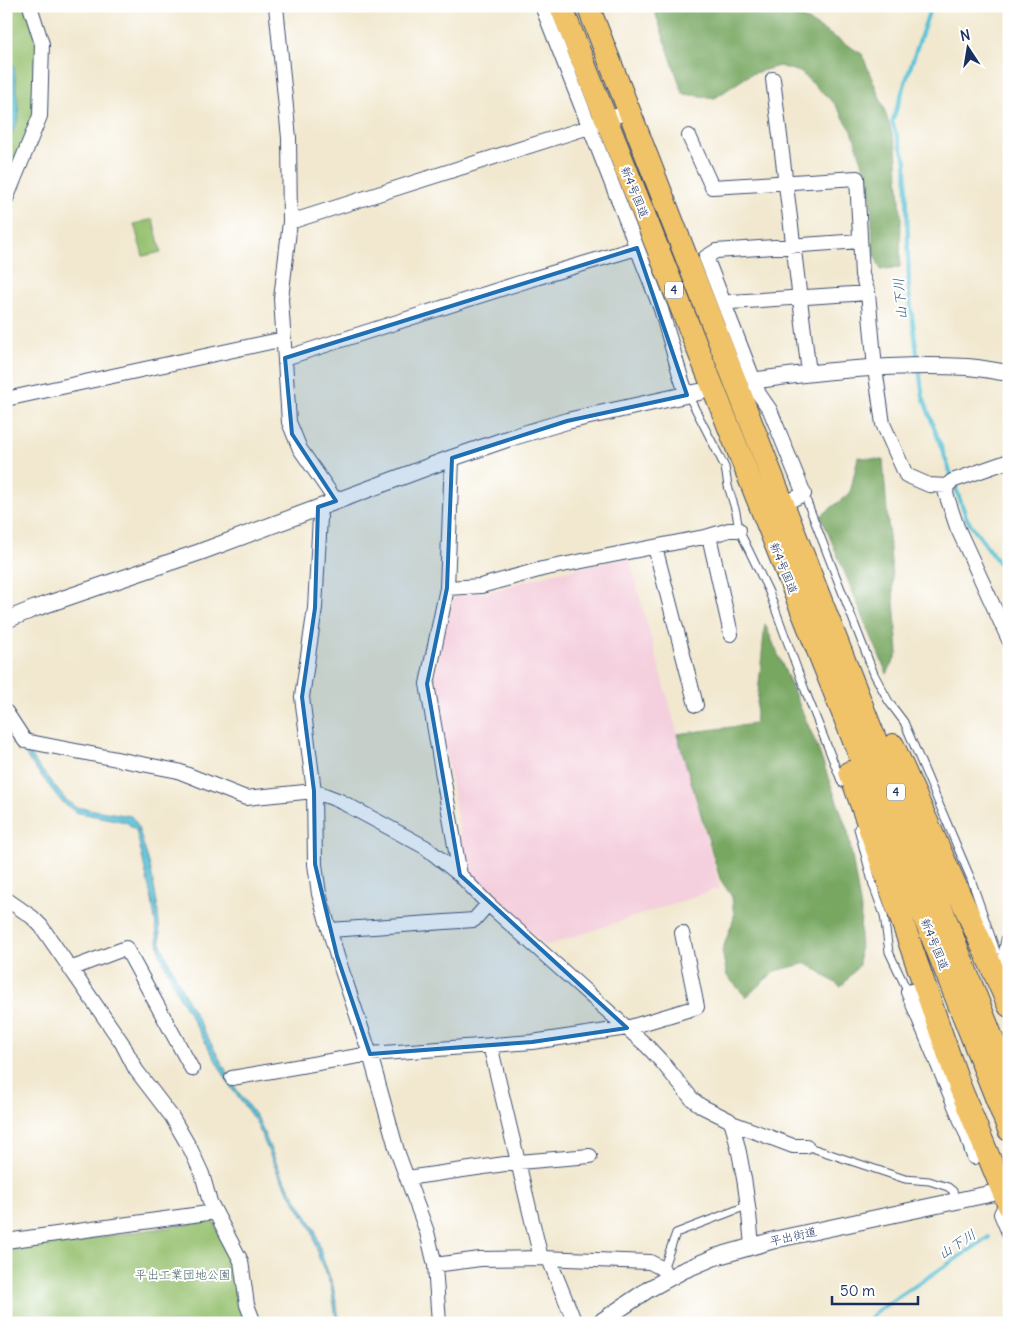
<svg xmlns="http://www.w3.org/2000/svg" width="1015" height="1329" viewBox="0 0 1015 1329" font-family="Delius,'Klee One',sans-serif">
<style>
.built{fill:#f4cfdd}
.green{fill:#96c16f;stroke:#587866}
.forest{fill:#78a762;stroke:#4a6b60}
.water{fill:#5ac2d7;stroke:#3a789a}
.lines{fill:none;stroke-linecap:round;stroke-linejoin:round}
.stream{stroke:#5ac2d7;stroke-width:4}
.service-casing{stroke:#3b4b6f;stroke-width:9}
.minor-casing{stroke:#3b4b6f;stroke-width:16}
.tertiary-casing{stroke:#3b4b6f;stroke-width:18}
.trunk-casing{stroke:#3b4b6f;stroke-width:24}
.service{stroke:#fff;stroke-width:7}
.minor{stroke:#fff;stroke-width:14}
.tertiary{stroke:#fff;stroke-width:16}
.trunk{stroke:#f0c369;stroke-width:22}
.marked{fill:#1f6fb2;fill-opacity:0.2;stroke:#1f6fb2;stroke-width:4;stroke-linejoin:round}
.labels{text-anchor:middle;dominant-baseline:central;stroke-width:4;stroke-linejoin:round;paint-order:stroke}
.shield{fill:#fff;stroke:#5f6d8e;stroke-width:1}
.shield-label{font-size:11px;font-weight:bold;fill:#1b2f5e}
.street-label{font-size:12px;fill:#1b2f5e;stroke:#fff}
.park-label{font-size:12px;fill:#466264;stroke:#fff}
.water-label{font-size:14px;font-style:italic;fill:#2e5b82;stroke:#fff}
</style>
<rect width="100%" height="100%" fill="#fff"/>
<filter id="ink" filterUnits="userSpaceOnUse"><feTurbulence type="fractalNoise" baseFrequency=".02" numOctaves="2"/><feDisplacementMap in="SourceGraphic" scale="10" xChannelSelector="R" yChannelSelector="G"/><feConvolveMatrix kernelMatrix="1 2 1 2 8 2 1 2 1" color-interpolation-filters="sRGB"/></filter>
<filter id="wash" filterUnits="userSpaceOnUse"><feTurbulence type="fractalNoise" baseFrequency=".0096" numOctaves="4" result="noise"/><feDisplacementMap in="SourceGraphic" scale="20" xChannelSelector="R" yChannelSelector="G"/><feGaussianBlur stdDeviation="1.12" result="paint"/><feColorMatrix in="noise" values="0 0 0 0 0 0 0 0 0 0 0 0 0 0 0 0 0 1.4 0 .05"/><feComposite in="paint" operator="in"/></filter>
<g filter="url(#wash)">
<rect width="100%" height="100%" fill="#f1e8cf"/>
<path class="built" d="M629,558L720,888L546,946L467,876L434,681L451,602L458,594L486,593L546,575Z"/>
<path class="green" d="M6,6H29L39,34V119L6,199Z
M153,219L161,252L143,256L134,224Z
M213,1221L236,1268L245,1323H6V1250Z"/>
<path class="forest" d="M653,6H781L802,17L862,54L883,105L896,147L901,216L900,267L881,270L873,252L871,200L865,171L852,131L834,103L800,72L779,66L751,74L715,98L683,94Z
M858,457L883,460L898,652L887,674L821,516L850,493Z
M765,624L817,746L848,832L861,910L859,965L841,987L807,963L775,971L746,997L727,976L722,951L734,918L732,897L720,879L677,734L755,724Z"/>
<path class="water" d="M14,65L19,117L6,148V66Z
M6,717L36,763L65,799L75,807L131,816L137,824L150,866L157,903L161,945L186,998L235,1087L259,1121L281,1174L315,1229L323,1259L333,1286L340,1323H337L331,1286L319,1258L312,1230L278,1174L256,1122L232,1089L179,996L160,954L152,900L136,830L126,822L75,812L61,801L29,760L6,724Z"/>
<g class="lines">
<path class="stream" d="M918,362L909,292L906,161L892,122L931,6
M919,369L923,397L952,477
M954,483L967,519L1009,577
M866,1323L877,1311L989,1237"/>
</g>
</g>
<g filter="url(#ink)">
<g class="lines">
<defs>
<path id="service" d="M688,395L725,467L728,486L736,512L739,530L769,592L805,690L842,783
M804,494L874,674L889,702L904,722L971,879L996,951
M858,828L873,885L884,915L889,952L908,992
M806,1146L905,1179L929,1181L948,1187L953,1191L955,1201
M663,1269L676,1233L749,1205"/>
<path id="minor" d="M276,6L289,138L290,222
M542,6L661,309L681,378L687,395
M773,79L809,373
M689,136L712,187L857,178L862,275L868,293L875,368L883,424L906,475L929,485L947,486
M6,199L40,116L42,44L30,6
M725,304L731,302L868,293
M285,358L532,279L637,248
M6,399L284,339
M452,458L447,588L427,684L460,875
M1009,461L952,481L947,486L946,494L957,527L1009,640
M336,501L300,449L289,422L281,299L290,222L589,127L629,111
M783,504L804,494L770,410L759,394L706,257L716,251L860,241
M318,507L320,517L315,608L302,697L314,791L315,864L319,894L337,956L370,1054L397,1151L427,1232L435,1265L439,1323
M709,536L731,634
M655,547L696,705
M447,588L481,586L542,569L709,536L729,530H739
M6,712L25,741L178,771L246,798L314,791L340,801L425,847L460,875L488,904L647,1046L662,1062L692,1099L701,1106L729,1120L732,1123L793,1146H806
M6,899L32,917L41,926L122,1043L136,1070L172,1117L191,1150L202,1174L210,1202L241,1261L247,1305L254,1323
M330,930L474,920L488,904
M1009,938L1004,962L1009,974
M70,969L126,948L192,1069
M915,990L908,992L967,1135L974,1157
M490,1045L541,1258
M232,1078L370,1054L532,1042L627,1028L697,1007L682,933
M732,1123C743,1164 749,1204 752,1246
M407,1178L519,1162L590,1156
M1007,1202L1001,1214L1009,1233
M6,1241L215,1212
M549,1259L575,1323
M435,1265L480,1259L541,1258L650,1262L663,1269L666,1279"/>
<path id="tertiary" d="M758,380C827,370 898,363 967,367C981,368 995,371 1009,373
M6,620L36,608L200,552L452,458L510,438L567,421L699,392
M599,1323L649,1289L682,1271L715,1257L778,1239L1003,1191"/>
<path id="trunk" d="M561,6L1009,1130
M588,6L1009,1081
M893,745L1009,1006
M850,772L960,1087L1009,1206"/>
</defs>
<use href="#service" class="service-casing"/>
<use href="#minor" class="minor-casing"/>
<use href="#tertiary" class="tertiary-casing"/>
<use href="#trunk" class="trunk-casing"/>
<use href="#service" class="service"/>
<use href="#minor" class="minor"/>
<use href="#tertiary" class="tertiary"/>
<use href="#trunk" class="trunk"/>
</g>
</g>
<path class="marked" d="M637,248L687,395L567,421L452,458L447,588L427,684L460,875L627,1028L532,1042L370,1054L337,956L315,864L314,791L302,697L315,608L318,507L336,501L292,434L285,358Z"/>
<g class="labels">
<g class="shield">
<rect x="665" y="281.5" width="18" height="17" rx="4"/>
<rect x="887" y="783.5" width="18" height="17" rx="4"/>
</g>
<g class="shield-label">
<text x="674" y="290">4</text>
<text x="896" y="792">4</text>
</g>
<g class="street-label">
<text transform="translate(635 192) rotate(68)">新4号国道</text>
<text transform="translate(784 568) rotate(68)">新4号国道</text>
<text transform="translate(935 944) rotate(68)">新4号国道</text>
<text transform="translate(793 1236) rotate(-13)">平出街道</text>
</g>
<g class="park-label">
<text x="183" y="1274">平出工業団地公園</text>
</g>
<g class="water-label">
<text transform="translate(900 299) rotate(-95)">山下川</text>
<text transform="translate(957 1244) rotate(-33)">山下川</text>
</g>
</g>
<rect width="1015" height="1329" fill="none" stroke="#fff" stroke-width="25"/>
<g transform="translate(968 48) rotate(348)" stroke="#ffffff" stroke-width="4" paint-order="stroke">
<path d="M0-4L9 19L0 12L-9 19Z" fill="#1b2f5e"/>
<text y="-8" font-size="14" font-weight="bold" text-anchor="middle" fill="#1b2f5e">N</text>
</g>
<path d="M832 1296v8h86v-8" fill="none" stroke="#1b2f5e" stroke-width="2.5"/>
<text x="840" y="1296" font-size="15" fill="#1b2f5e" stroke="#ffffff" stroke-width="4" paint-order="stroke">50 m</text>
</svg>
